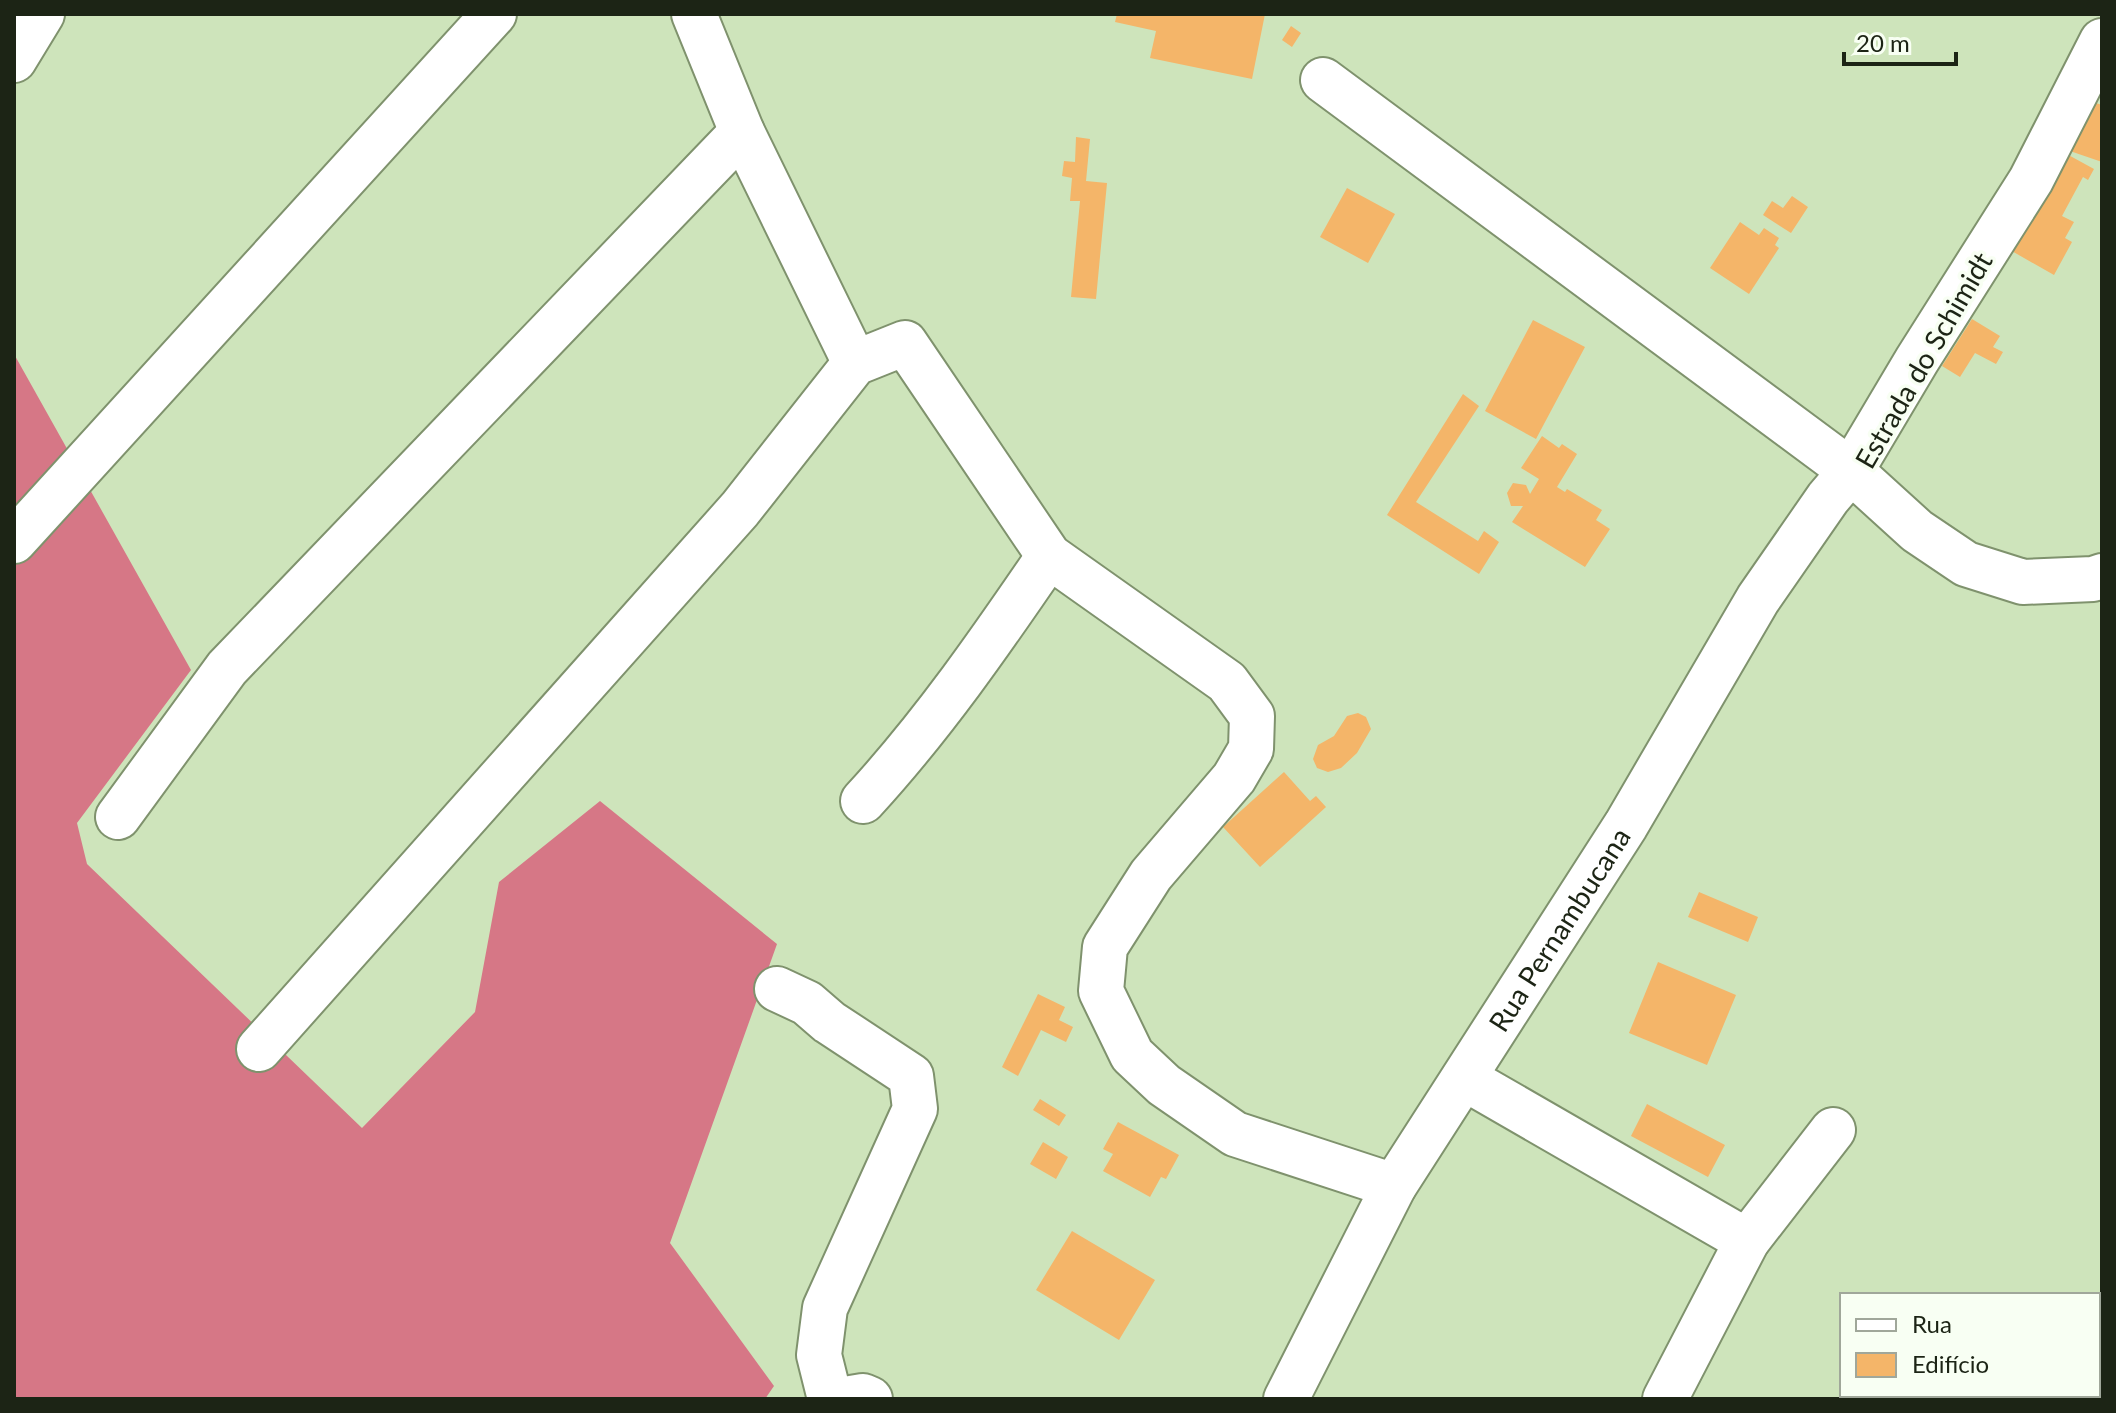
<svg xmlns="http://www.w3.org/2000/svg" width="2116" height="1413" viewBox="0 0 2116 1413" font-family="Lato,sans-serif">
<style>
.forest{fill:#d67786}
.building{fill:#f4b569}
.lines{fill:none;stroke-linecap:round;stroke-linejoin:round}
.street-casing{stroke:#7f926d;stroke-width:48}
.secondary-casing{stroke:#7f926d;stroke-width:48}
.street{stroke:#fff;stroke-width:44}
.secondary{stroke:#fff;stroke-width:44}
.labels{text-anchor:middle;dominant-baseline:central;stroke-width:7;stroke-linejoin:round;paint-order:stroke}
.street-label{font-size:28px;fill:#1c2415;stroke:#f8fff3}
</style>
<rect width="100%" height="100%" fill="#cee4bb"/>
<path class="forest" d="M14,354L191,670L77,823L87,864L362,1128L475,1012L499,882L600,801L777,944L670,1243L774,1386L765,1399H14Z"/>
<path class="building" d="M1117,14H1265L1252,79L1150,58L1156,31L1115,22Z
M1291,26L1301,33L1292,47L1282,40Z
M2084,99L2102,105V162L2067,150Z
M1076,137L1090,139L1086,181L1107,183L1096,299L1071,297L1080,201H1070L1072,178L1062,176L1064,161L1075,162Z
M2063,152L2094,169L2088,180L2083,177L2062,216L2074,222L2065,238L2072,242L2054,275L2010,250Z
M1347,188L1395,214L1368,263L1320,237Z
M1792,196L1808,207L1791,233L1763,215L1772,201L1783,208Z
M1740,222L1759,235L1764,228L1779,238L1775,245L1779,248L1749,294L1710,268Z
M1972,319L2000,336L1993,347L2003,352L1996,364L1975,353L1960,377L1942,366Z
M1533,320L1585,347L1536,439L1485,411Z
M1463,394L1479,406L1416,502L1478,541L1484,531L1499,542L1479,574L1387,515Z
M1542,436L1559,448L1562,444L1577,454L1557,487L1565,492L1567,489L1602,510L1596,520L1610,529L1585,567L1512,522L1523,506H1511L1507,493L1513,483L1526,485L1530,494L1539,479L1521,468Z
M1358,713L1366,717L1371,729L1357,753L1341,768L1328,772L1317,768L1313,759L1318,745L1334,736L1347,716Z
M1284,772L1310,801L1316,796L1326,807L1260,867L1223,827Z
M1699,892L1758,917L1748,942L1688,917Z
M1658,962L1736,995L1707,1065L1629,1033Z
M1038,994L1065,1007L1059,1020L1073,1027L1066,1042L1041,1030L1018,1076L1002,1067Z
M1040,1099L1066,1115L1059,1126L1033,1110Z
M1647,1104L1725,1145L1708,1177L1631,1136Z
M1118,1122L1179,1155L1166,1179L1161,1177L1150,1197L1103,1171L1113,1154L1103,1149Z
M1043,1142L1068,1157L1056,1179L1030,1164Z
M1072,1231L1155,1280L1119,1340L1036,1290Z
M2098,1309L2102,1311V1353L2098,1351Z
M2098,1391L2102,1393V1399H2065L2067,1395H2098Z"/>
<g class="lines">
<defs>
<g id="street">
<path d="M694,14L742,132L855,363"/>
<path d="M14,60L42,14"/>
<path d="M14,541L494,14"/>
<path d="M863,801C933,725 991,641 1049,556"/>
<path d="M118,817L227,668L742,132"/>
<path d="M777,989L807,1003L829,1022L911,1076L915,1109L825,1308L819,1355L830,1399"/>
<path d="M259,1049L740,509L855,363L905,343L1049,556L1227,682L1252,716L1251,749L1234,778L1151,875L1105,947L1101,991L1132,1055L1164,1085L1235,1134L1394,1186"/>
<path d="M1464,1078L1747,1241"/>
<path d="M845,1399L863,1396L870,1399"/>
<path id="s1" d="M1286,1399L1394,1186L1626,825L1758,599L1828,498L1851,471L1323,80"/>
<path d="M1665,1399L1747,1241L1833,1130"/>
</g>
<path id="secondary" d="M2102,41L2031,180L1917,360L1851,471L1917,531L1966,564L2023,582L2093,579L2102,576"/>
</defs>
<use href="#street" class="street-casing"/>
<use href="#secondary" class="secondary-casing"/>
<use href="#street" class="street"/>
<use href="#secondary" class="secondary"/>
</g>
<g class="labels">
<g class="street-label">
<text transform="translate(1923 360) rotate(-60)">Estrada do Schimidt</text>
<text stroke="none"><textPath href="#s1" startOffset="544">Rua Pernambucana</textPath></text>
</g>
</g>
<rect width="2116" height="1413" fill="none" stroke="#1c2415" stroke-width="32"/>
<rect x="1840" y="1293" width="260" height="104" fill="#f8fff3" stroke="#a0a79a" stroke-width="2"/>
<rect x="1856" y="1319" width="40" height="12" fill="#ffffff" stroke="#a0a79a" stroke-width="2"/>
<text x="1912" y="1333" font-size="24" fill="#1c2415">Rua</text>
<rect x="1856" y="1353" width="40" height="24" fill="#f4b569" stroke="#a0a79a" stroke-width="2"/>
<text x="1912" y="1373" font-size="24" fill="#1c2415">Edifício</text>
<path d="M1844 52v12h112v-12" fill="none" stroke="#1c2415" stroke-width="4"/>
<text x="1856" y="52" font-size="24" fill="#1c2415" stroke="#f8fff3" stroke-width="6" paint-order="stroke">20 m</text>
</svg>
